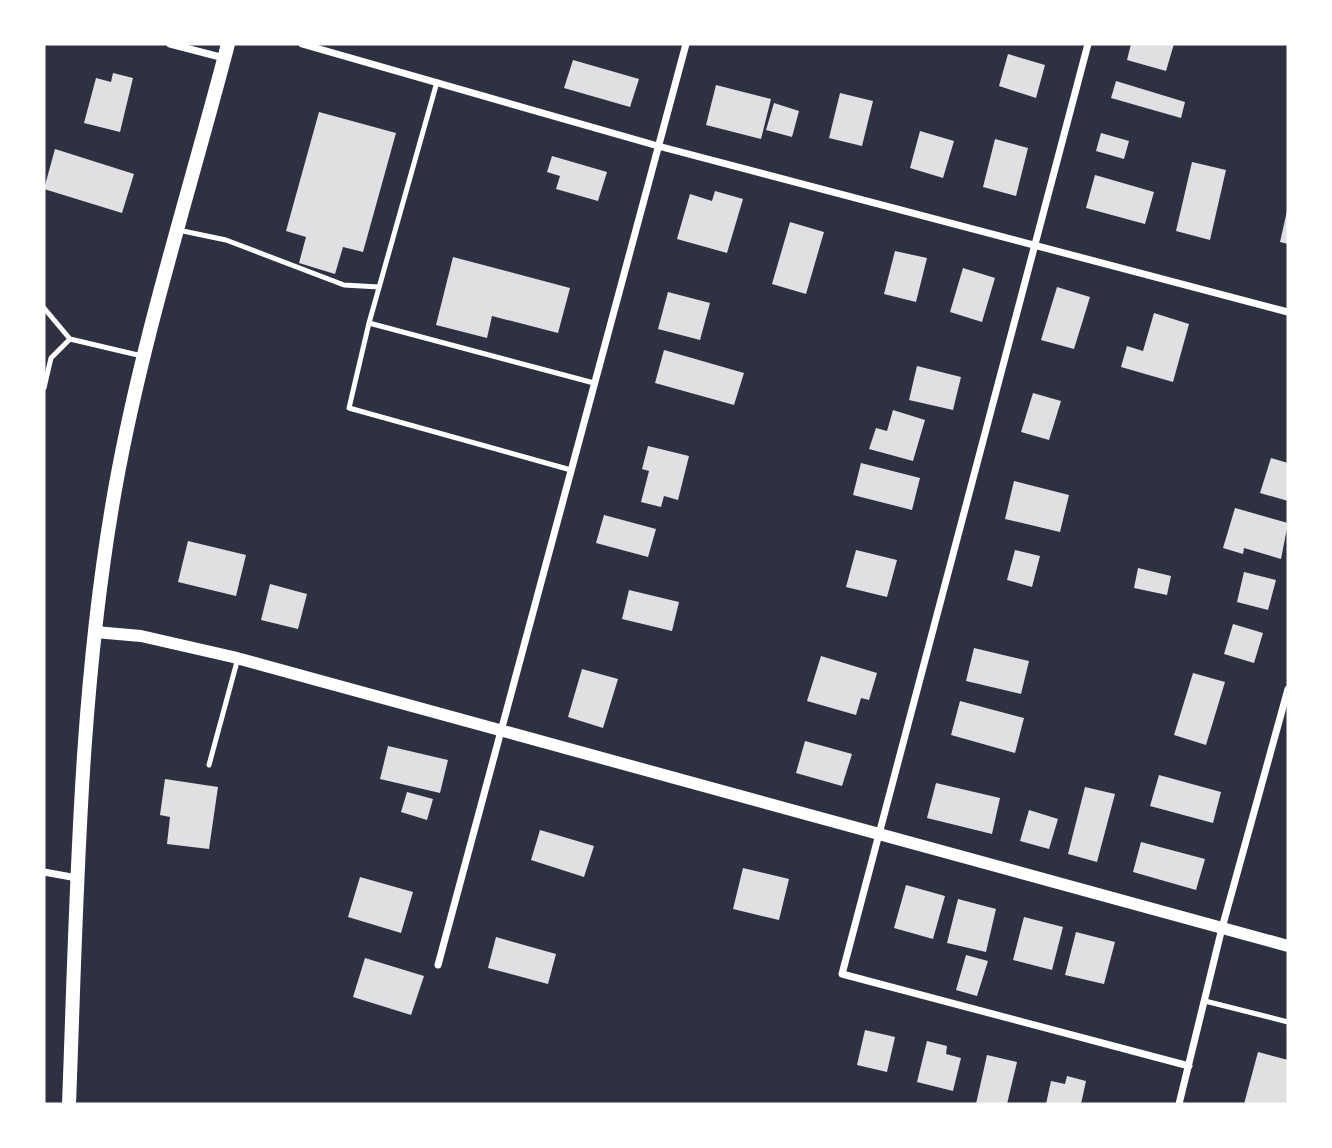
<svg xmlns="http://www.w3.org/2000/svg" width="1332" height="1148" viewBox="0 0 1332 1148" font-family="Spectral,serif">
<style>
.building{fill:#e0e0e3}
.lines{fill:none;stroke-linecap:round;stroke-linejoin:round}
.service{stroke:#fff;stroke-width:5}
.minor{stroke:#fff;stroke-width:7}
.tertiary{stroke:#fff;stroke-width:12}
.secondary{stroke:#fff;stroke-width:14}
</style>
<rect width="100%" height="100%" fill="#2d3142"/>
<path class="building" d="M1131,44H1174L1166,71L1127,60Z
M1008,54L1045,65L1036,98L999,86Z
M573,60L639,79L630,107L564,88Z
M113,73L133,78L120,132L84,123L96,78L111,82Z
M1116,81L1185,102L1181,118L1111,98Z
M716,85L771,99L761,139L706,125Z
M840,93L873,101L862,146L829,138Z
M774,103L799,111L792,137L766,130Z
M319,112L396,133L363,252L343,247L335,274L299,263L306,237L286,231Z
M920,131L954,141L943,178L910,168Z
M1101,133L1129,141L1124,159L1096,151Z
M995,139L1028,148L1016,196L983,187Z
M55,149L134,174L122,213L44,189Z
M552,156L607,172L598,201L556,189L560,176L547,172Z
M1192,162L1226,170L1210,240L1176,231Z
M1095,175L1154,192L1145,224L1086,208Z
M715,191L743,199L727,253L677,239L690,194L712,201Z
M1287,211H1288V244L1280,242Z
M790,222L824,232L806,294L772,284Z
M895,251L927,258L916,302L884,294Z
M453,257L570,288L558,333L492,316L487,338L436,325Z
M963,268L995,278L982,322L950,312Z
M1057,287L1090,297L1074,349L1041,340Z
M668,292L710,303L700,340L658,329Z
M1154,313L1189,324L1173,382L1121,367L1127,346L1143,351Z
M664,350L744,373L734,405L655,383Z
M917,366L961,377L953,410L909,400Z
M1033,393L1061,401L1049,440L1021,432Z
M893,410L925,420L913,461L869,449L876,428L887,431Z
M648,446L689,456L678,500L664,496L661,507L641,502L649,471L642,469Z
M1271,458L1288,463V501L1260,493Z
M861,463L920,478L912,510L853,495Z
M1014,481L1069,495L1060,532L1005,519Z
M1235,508L1288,523L1281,559L1244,548L1243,554L1223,548Z
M604,515L656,529L648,557L596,543Z
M188,541L246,555L236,596L178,582Z
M856,550L897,560L887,597L846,587Z
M1015,550L1040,556L1032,587L1007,580Z
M1138,568L1171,576L1167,595L1134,588Z
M1244,572L1276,580L1268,610L1237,602Z
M270,584L307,594L298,629L261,620Z
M629,590L679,602L672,631L622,619Z
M1233,624L1263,633L1254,663L1224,654Z
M974,648L1029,661L1021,694L966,681Z
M821,656L877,673L869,700L861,698L856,715L807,701Z
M582,669L618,679L603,728L568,717Z
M1193,673L1225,682L1206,745L1174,735Z
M960,701L1024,718L1015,753L951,735Z
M805,741L852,754L842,786L796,773Z
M388,746L448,760L440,793L380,779Z
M1159,775L1221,792L1213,823L1150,806Z
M165,779L218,787L209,849L167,844L170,817L160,815Z
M936,783L1000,798L992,834L927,818Z
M1085,787L1115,794L1097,862L1068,854Z
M407,792L433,799L427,820L401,812Z
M1029,810L1058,819L1049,849L1020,841Z
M540,830L594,846L584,877L531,860Z
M1141,842L1205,859L1196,890L1133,872Z
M743,868L789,879L779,920L733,909Z
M360,877L413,892L401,933L348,917Z
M906,885L945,896L933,939L894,928Z
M958,899L996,909L986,952L947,943Z
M1024,917L1063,927L1052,970L1013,960Z
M1076,932L1115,942L1104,984L1065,975Z
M496,937L556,954L548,984L488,968Z
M966,955L988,961L977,996L956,990Z
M365,958L424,976L411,1015L353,997Z
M865,1030L895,1037L887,1072L857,1065Z
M927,1041L947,1046L946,1054L961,1058L953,1091L917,1082Z
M1258,1052L1288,1060V1104H1244Z
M987,1055L1017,1062L1007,1104H976Z
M1067,1076L1086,1081L1081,1104H1046L1051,1081L1065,1084Z"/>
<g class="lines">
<path class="service" d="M437,82L369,323L349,408L571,470
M178,230L226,240L344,285L379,287
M44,308L70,339L142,356
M369,323L594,383
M44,388L51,358L70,339
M209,765L238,658
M1205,1001L1288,1022"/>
<path class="minor" d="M170,44L224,58
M302,44L658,146L1288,312
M1088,44L842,974L1189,1066
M44,872L77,878
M438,965L686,44
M1179,1104L1222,928L1288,689"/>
<path class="tertiary" d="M95,632L141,636L233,657L1288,946"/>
<path class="secondary" d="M69,1104C77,898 79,688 116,484C143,335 190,190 228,44"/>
</g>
<rect width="1332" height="1148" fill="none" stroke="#ffffff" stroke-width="91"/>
</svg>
